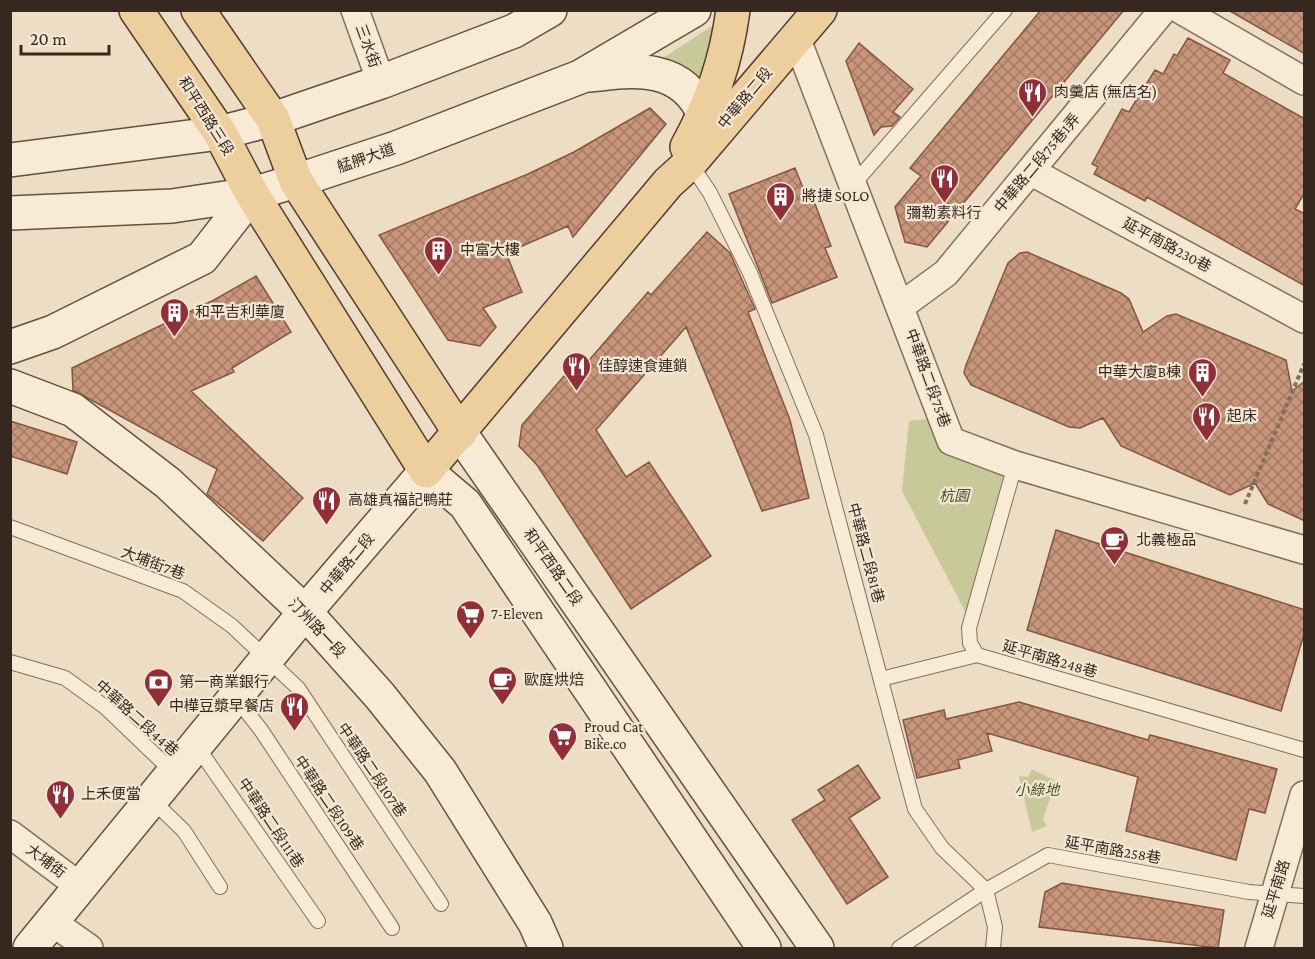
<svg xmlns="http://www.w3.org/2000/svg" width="1315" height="959" viewBox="0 0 1315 959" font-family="'Crimson Pro','Noto Sans TC',serif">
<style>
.green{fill:#c7c998}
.building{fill:url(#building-cross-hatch);stroke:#835742;stroke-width:1.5}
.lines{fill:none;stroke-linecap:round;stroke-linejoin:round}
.lane-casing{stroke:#856e5b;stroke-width:16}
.street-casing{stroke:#856e5b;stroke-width:30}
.secondary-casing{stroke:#674f3e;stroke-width:36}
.primary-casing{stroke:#533d2f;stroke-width:36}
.path{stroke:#856e5b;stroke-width:4;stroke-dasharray:4.5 3;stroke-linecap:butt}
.lane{stroke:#f7ebd6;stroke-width:14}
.street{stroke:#f7ebd6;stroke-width:27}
.secondary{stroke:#f7ebd6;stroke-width:33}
.primary{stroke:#edce9d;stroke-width:33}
.labels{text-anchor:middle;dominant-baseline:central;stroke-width:4.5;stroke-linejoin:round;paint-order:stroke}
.street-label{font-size:15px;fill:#36281e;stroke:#f3e7d3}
.poi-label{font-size:15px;fill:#36281e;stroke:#f3e7d3;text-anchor:start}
.park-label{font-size:15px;font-style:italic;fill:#495126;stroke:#f3e7d3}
</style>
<defs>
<pattern id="building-cross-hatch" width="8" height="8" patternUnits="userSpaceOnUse" patternTransform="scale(1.5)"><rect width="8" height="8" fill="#c8957b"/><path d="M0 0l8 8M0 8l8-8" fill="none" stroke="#a37a64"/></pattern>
</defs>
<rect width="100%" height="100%" fill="#ecddc4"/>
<path class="green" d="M715,24L706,73L696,77L660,60Z
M937,418L1007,468L967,615L902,491L909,421Z
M1032,769L1056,781L1043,819L1047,826L1032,832L1019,776L1028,777Z"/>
<path class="building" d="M1041,10H1124L927,247L905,242L895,207L921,176L910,168Z
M1228,10H1305V54Z
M1188,38L1230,60L1223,73L1305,119V192L1295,209L1305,214V286L1147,197L1145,201L1094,174L1098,167L1092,164L1122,109L1129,112L1155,70L1163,74L1174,54L1177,56Z
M859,43L913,89L893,112L900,117L892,126L881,127L874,135L846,61Z
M650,108L666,124L573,237L568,226L506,253L522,292L483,308L496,327L480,346L448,340L379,235L528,174L574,152Z
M795,168L807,198L812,196L831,246L825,248L837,277L772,303L729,194Z
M707,232L730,253L755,309L748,312L790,420L809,498L762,511L686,327L596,430L626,477L649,462L711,556L631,609L537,465L519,446L522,425L564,376L571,381L648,292L651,295Z
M1027,252L1121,293L1129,299L1143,332L1167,316L1176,314L1286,360L1292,391L1305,381V521L1268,504L1255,483L1230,495L1121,446L1103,418L1080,428L1069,427L971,385L964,373L966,365L1008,263L1020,253Z
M256,276L291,332L232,368L234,372L191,391L303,498L263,541L207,494L217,469L73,390L72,368L214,300Z
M10,421L77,442L67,474L10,456Z
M1056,530L1305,610V631L1281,711L1027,630Z
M1019,702L1148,740L1150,735L1277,769L1265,813L1249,809L1236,860L1126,831L1138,777L987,733L992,751L958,760L960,768L917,778L903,720L944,710L946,719Z
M858,765L880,798L849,818L888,877L847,904L792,820L825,800L818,790Z
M1062,883L1224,910L1218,948L1039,927L1045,892Z"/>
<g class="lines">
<defs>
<path id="lane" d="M690,163L710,193L750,273L816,435L915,809L942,848L986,890L995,927L993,948
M852,186L1005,10
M1015,465L969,628L970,643L977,655L1304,750
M10,527L183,591L232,626L298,688L441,904
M10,662L65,678L105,707L174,773
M881,679L977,655
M236,698L261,730L392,928
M196,745L318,921
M152,800L184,831L220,887
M899,948L986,890L1048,855L1249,892L1304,896"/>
<path id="street" d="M355,10L381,82
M1181,10L1304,81
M796,37L951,441L1015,465L1304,550
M1030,171L1304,319
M901,306L946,273L1163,10
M10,834L82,888
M52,922L89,948
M1259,948L1304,795"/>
<path id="secondary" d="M591,75C636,69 683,65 704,115
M10,160L220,133L273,119L381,82L514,31L550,10
M10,213L172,206L252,194L296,181L396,148L580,77L694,10
M10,347L53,332L202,258L252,194
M10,386L73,410L168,483L305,612L380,696L440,771L535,923L546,948
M460,433L817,948
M30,948L305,612L426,471L465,504L764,948"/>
<path id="primary" d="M136,10L220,133L252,194L426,471L668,183L690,163L820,10
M198,10L273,119L296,181L460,433
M687,147C712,101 726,62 733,10"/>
</defs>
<use href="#lane" class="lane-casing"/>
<use href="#street" class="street-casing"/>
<use href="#secondary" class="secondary-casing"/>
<use href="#primary" class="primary-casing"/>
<path class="path" d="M1245,504L1304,364"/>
<use href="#lane" class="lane"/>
<use href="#street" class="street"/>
<use href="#secondary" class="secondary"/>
<use href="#primary" class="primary"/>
</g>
<defs>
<symbol id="restaurant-pin" viewBox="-11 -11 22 30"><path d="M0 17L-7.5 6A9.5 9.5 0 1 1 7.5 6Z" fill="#912e37" stroke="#f3e7d3"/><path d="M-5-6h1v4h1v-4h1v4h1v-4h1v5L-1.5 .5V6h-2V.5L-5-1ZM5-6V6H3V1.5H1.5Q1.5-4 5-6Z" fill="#fff"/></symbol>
<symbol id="building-pin" viewBox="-11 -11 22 30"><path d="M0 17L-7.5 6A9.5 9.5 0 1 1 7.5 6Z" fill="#912e37" stroke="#f3e7d3"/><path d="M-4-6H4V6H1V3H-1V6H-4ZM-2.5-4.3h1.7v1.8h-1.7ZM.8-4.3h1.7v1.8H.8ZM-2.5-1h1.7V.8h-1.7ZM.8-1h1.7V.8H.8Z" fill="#fff"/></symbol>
<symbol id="cafe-pin" viewBox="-11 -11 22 30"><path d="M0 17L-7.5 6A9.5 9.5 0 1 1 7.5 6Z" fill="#912e37" stroke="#f3e7d3"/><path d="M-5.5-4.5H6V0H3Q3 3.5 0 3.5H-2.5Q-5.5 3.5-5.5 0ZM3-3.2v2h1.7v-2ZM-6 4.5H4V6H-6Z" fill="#fff"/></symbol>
<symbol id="supermarket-pin" viewBox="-11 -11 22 30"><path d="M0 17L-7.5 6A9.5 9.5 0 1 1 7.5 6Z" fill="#912e37" stroke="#f3e7d3"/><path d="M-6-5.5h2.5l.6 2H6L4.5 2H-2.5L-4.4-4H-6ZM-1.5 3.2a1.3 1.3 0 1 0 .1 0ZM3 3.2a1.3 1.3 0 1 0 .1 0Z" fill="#fff"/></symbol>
<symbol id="bank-pin" viewBox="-11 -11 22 30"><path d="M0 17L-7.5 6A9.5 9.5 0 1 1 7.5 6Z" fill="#912e37" stroke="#f3e7d3"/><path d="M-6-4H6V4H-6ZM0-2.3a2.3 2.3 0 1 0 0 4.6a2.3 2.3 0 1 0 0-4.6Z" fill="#fff"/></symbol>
</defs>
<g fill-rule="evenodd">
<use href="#restaurant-pin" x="1016" y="76" width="33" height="45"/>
<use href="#restaurant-pin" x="928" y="162" width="33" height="45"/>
<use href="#building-pin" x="764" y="180" width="33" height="45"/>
<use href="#building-pin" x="422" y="234" width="33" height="45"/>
<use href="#building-pin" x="158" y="296" width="33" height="45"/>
<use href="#restaurant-pin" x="560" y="350" width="33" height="45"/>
<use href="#building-pin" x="1186" y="356" width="33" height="45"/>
<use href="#restaurant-pin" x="1190" y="400" width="33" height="45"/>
<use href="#restaurant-pin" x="310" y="484" width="33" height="45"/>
<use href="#cafe-pin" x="1098" y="524" width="33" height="45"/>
<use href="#supermarket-pin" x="454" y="598" width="33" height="45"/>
<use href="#cafe-pin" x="486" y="664" width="33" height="45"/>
<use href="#bank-pin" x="142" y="666" width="33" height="45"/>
<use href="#restaurant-pin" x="278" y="690" width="33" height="45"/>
<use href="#supermarket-pin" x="546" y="720" width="33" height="45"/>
<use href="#restaurant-pin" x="44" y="778" width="33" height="45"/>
</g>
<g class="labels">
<g class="street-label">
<text transform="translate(368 46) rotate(70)">三水街</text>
<text transform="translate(745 98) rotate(-50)">中華路二段</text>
<text transform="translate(206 116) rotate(58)">和平西路三段</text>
<text transform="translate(366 158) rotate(-19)">艋舺大道</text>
<text transform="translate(1037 163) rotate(-50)">中華路二段75巷1弄</text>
<text transform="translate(1167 245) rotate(28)">延平南路230巷</text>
<text transform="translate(928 378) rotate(70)">中華路二段75巷</text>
<text transform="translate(866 553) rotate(75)">中華路二段81巷</text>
<text transform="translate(153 563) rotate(21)">大埔街7巷</text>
<text transform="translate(347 564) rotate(-50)">中華路二段</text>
<text transform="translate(553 567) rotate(55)">和平西路二段</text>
<text transform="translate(317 628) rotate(47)">汀州路一段</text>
<text transform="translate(1050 659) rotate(16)">延平南路248巷</text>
<text transform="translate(137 718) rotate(42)">中華路二段44巷</text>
<text transform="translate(372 770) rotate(56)">中華路二段107巷</text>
<text transform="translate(329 803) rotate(56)">中華路二段109巷</text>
<text transform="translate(271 823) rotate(56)">中華路二段111巷</text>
<text transform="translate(1113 850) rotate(10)">延平南路258巷</text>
<text transform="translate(46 861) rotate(37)">大埔街</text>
<text transform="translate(1276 889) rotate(-73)">延平南路</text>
</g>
<g class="poi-label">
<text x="1054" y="92">肉羹店 (無店名)</text>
<text x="802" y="196">將捷 SOLO</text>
<text x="944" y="213" text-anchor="middle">彌勒素料行</text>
<text x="460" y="250">中富大樓</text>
<text x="195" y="312">和平吉利華廈</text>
<text x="598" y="366">佳醇速食連鎖</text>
<text x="1181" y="372" text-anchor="end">中華大廈B棟</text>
<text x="1227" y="416">起床</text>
<text x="348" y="500">高雄真福記鴨莊</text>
<text x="1136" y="540">北義極品</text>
<text x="491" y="614">7-Eleven</text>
<text x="524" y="680">歐庭烘焙</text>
<text x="179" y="682">第一商業銀行</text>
<text x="274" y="706" text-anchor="end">中樺豆漿早餐店</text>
<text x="584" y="727">Proud Cat<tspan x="584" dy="17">Bike.co</tspan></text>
<text x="81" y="794">上禾便當</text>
</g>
<g class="park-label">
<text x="954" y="496">杭園</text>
<text x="1037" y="790">小綠地</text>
</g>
</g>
<rect width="1315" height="959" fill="none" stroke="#36281e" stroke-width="24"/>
<path d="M21 45v9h88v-9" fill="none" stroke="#36281e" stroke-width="3"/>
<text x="30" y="45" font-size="18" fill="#36281e" stroke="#f3e7d3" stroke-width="4.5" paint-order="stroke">20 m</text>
</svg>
